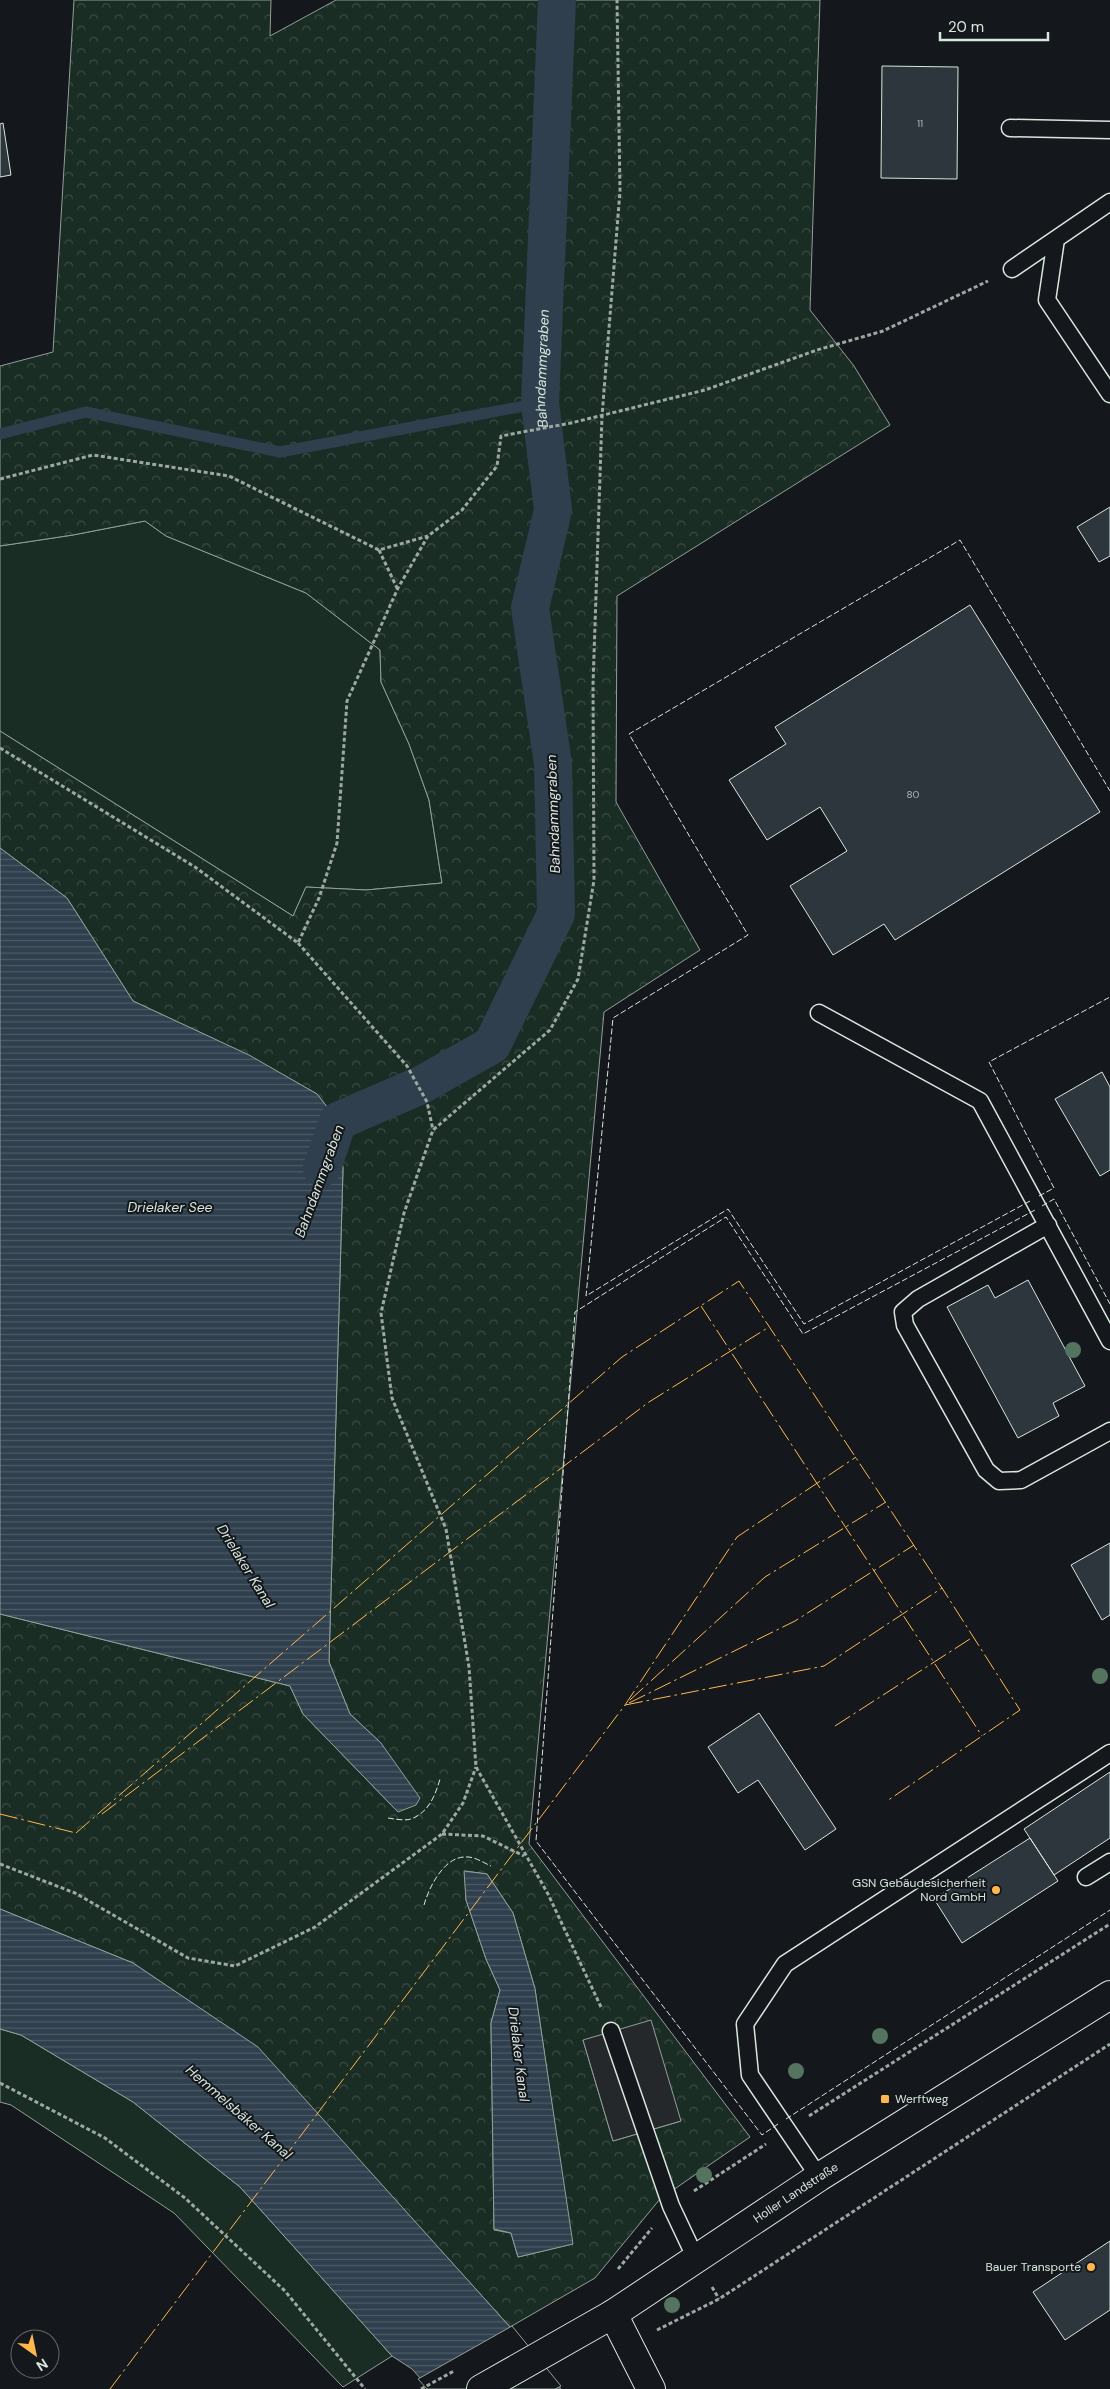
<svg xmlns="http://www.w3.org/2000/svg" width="1110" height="2389" viewBox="0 0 1110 2389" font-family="'DM Sans',sans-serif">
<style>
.grass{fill:#1a2d24;stroke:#939e99}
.park{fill:url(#park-crowns);stroke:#939e99;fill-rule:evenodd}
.parking{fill:#24282b;stroke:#939e99}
.water{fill:url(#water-rules);stroke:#939e99}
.pier{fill:#14181c;stroke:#939e99}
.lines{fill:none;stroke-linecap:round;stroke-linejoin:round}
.stream{stroke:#2f3f4d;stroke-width:11}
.canal{stroke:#2f3f4d;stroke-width:38}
.building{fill:#2c363c;stroke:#d8e6dc}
.lane-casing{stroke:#d8e6dc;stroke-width:19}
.street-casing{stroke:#d8e6dc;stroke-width:30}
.secondary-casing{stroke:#d8e6dc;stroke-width:30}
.path{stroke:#9da8a2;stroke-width:3;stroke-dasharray:4 2.5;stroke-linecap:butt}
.lane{stroke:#14181c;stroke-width:16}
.street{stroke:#14181c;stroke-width:28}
.secondary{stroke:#14181c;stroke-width:28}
.fence{stroke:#d8e6dc;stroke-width:1;stroke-dasharray:6 2.5;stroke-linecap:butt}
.power{stroke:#ffb74d;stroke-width:1;stroke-dasharray:18 4 2.5 4;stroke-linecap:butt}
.tree{fill:#55745f}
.poi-dot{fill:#ffb74d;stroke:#14181c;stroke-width:2}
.labels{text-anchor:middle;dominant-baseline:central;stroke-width:4;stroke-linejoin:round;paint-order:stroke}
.number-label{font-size:10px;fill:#adbab4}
.poi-label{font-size:12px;fill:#d8e6dc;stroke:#14181c;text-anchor:end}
.street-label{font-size:12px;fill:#d8e6dc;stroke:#14181c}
.water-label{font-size:14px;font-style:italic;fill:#d8e6dc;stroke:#14181c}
</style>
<defs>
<pattern id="park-crowns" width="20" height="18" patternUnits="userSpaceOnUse" patternTransform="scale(1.25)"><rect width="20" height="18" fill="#1a2d24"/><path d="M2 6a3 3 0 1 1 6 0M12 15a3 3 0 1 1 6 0" fill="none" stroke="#3b4b43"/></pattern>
<pattern id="water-rules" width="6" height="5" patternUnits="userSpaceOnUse" patternTransform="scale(1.25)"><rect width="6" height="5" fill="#2f3f4d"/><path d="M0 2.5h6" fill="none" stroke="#4c5b66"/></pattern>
</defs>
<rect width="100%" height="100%" fill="#14181c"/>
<path class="grass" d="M145,521L166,536L306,593L380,650L381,682L409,744L429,800L442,883L366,890L306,887L293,916L0,731V546L73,535Z
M0,2029L21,2035L133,2102L240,2187L392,2356L343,2387L174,2213L11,2105L0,2102Z"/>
<path class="park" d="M74,0H271L270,36L336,0H820L810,310L854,366L890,425L617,596L616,802L700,950L604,1012L529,1844L750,2137L660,2199L595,2278L510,2327L257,2047L133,1963L0,1909V1614L290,1686L303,1714L398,1812L381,1743L350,1714L329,1662L343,1169L338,1121L317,1094L248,1055L133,1001L67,898L0,848V731L293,916L306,887L366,890L442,883L429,800L409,744L381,682L380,650L306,593L166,536L145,521L73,535L0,546V366L53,352ZM465,1871L487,1874L513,1913L535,1989L572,2244L518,2257L511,2233L494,2230L491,2023L500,1990L486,1959L466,1900ZM583,2040L681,2121L613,2141Z"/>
<path class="parking" d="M651,2020L681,2121L613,2141L583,2040Z"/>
<path class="water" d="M0,848L67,898L133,1001L249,1055L317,1094L338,1121L343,1169L329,1662L350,1714L381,1743L420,1798L416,1805L398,1812L303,1714L290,1686L0,1614Z
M464,1871L487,1874L513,1913L535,1989L573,2244L518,2257L511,2233L494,2229L491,2023L500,1990L486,1959L466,1900Z
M0,1909L133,1963L258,2047L510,2327L561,2389H430L412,2369L392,2356L240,2187L133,2102L21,2035L0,2029Z"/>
<path class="pier" d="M512,2326L561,2386L555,2389H427L418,2379Z"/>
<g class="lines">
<path class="stream" d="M0,434L86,412L280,452L540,403"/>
<path class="canal" id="s1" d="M322,1168L338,1121L421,1085L492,1045L556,914L553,764L530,608L553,510L540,403L557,0"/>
</g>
<path class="building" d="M882,66L958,67L957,179L881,178Z
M3,123L11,175L0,177V124Z
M1110,507V556L1099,562L1077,527Z
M970,605L1100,812L895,940L884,924L833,955L790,886L847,851L820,807L767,840L729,780L786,744L775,727Z
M1102,1072L1110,1087V1170L1100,1176L1055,1099Z
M1028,1280L1085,1386L1053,1403L1059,1416L1018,1438L947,1307L988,1285L995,1298Z
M1110,1543V1615L1102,1620L1071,1565Z
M759,1713L836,1829L805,1850L758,1780L738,1793L708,1747Z
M1110,1772V1838L1054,1875L1024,1829Z
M1030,1838L1058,1881L962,1943L934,1899Z
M1110,2241V2310L1065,2340L1033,2292Z"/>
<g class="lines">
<defs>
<path id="lane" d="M1010,128L1110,130
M1056,239L1047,300L1110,394
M1012,269L1110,202
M819,1013L980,1101L1110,1341
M1048,1225L918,1299L903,1312L905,1325L986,1470L999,1481L1021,1480L1110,1431
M1086,1877L1110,1862
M611,2031L671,2206L696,2259
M819,2177L750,2075L745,2024L785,1964L1110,1753"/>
<path id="street" d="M613,2314L651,2389"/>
<g id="secondary">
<path id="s2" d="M481,2389L613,2314L819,2177L1110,1995"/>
</g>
</defs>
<use href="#lane" class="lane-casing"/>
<use href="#street" class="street-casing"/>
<use href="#secondary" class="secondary-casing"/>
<path class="path" d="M0,479L93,455L229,476L379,550L428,536
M379,550L397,588
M0,748L195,867L298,943L319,898L337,843L347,701L398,588L428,536L462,510L497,466L501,436L571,423L705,390L817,350L883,331L988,281
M298,943L407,1066L427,1102L433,1130
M442,1834L483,1836L524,1856
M0,1864L75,1893L188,1958L235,1966L315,1927L442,1834L463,1803L476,1767
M601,2007L548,1894L476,1767L469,1667L446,1529L392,1398L381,1313L404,1213L433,1130L550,1030L578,979L594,880L593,685L602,416L620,191L617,0
M0,2083L105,2138L185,2198L285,2291L365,2389
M809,2116L1110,1924
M694,2191L766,2144
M618,2269L652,2228
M712,2287L719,2299
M657,2330L719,2299L1110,2044
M421,2389L454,2371"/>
<use href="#lane" class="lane"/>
<use href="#street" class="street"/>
<use href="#secondary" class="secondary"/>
<path class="fence" d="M1039,1196L1054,1188L989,1062L1110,997
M1030,1201L804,1324L728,1209L586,1296L613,1018L748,935L629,734L960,540L1110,791
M1042,1206L1054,1199L1110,1304
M388,1818C394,1819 405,1821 411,1819C429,1812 435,1796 440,1779
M424,1905C429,1887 444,1857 465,1857C474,1856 484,1863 491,1866
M786,2119L1110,1910
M778,2124L762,2135L536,1841L575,1312L726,1217L803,1334L1035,1210"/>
<path class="power" d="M701,1306L982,1736
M630,1700L765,1577L886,1502
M629,1703L795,1621L914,1545
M625,1705L824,1666L942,1588
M835,1726L973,1637
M0,1814L76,1833
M102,1814L649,1402L769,1327
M76,1833L622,1357L739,1281L942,1588L1020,1710L887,1801
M110,2389L625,1705L737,1537L856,1457"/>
</g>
<g class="tree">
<circle cx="1073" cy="1350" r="8"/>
<circle cx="1100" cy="1676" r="8"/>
<circle cx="880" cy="2036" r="8"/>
<circle cx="796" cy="2071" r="8"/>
<circle cx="704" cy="2175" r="8"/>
<circle cx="672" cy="2305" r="8"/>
</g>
<g class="poi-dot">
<circle cx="996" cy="1890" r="5"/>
<rect x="880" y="2094" width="10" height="10" rx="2.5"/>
<circle cx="1091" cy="2267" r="5"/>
</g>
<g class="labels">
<g class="number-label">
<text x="920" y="123">11</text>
<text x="913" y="794">80</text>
</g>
<g class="poi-label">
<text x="986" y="1883">GSN Gebäudesicherheit<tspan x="986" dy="14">Nord GmbH</tspan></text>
<text x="895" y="2099" text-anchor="start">Werftweg</text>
<text x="1081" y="2267">Bauer Transporte</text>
</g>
<g class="street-label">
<text stroke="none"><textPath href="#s2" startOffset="371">Holler Landstraße</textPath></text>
</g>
<g class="water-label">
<text stroke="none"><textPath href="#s1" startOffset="918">Bahndammgraben</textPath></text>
<text transform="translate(553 814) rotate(-92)">Bahndammgraben</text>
<text transform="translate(319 1181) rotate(-70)">Bahndammgraben</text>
<text x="170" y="1207">Drielaker See</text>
<text transform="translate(246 1566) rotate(58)">Drielaker Kanal</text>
<text transform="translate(519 2054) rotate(83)">Drielaker Kanal</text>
<text transform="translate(239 2112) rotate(41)">Hemmelsbäker Kanal</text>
</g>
</g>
<g transform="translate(35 2354) rotate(147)"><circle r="24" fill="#14181c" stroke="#626a69"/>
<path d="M0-4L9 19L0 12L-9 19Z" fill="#ffb74d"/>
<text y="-8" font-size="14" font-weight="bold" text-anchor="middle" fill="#d8e6dc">N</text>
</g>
<path d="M940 32v8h108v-8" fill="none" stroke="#d8e6dc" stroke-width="2.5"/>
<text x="948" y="32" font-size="15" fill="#d8e6dc" stroke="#14181c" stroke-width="4" paint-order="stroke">20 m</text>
</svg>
